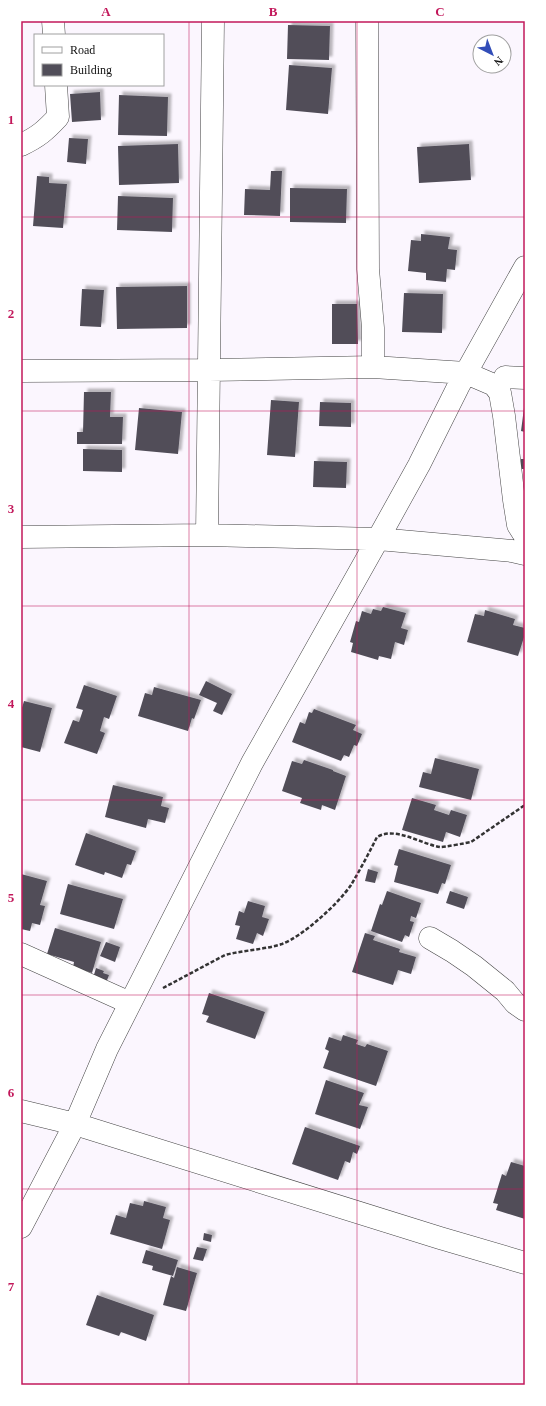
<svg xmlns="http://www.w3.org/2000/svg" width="546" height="1406" viewBox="0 0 546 1406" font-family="'Times New Roman',serif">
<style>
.building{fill:#514e59;filter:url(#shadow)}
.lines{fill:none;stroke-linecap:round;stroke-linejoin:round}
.minor-casing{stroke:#444;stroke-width:23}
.path{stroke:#333;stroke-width:2.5;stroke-dasharray:4 2;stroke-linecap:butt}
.minor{stroke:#fff;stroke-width:22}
.grid{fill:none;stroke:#c2185b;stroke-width:1;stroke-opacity:0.55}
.neatline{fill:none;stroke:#c2185b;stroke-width:1.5}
.grid-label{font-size:13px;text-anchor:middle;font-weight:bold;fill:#c2185b}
</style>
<defs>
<filter id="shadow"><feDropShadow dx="3.5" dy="-3.5" stdDeviation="1" flood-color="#0004"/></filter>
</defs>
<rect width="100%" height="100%" fill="#fbf6fe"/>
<path class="building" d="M288,25L330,26L329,60L287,59Z
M289,65L332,68L328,114L286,110Z
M100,92L101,120L72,122L70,94Z
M119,95L168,97L167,136L118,135Z
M69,138L88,139L86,164L67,162Z
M178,144L179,183L119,185L118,146Z
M469,144L471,180L419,183L417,147Z
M271,171H282L280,216L244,215L245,189L270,190Z
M37,176L49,177V183L67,184L63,228L33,226Z
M290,188L347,189L346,223L290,222Z
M118,196L173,198L172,232L117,230Z
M421,234L450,237L448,249L457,250L455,270L447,269L446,282L426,280V273L408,271L411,240L421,241Z
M187,286V328L117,329L116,287Z
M82,289L104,290L101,327L80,326Z
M404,293L443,294L442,333L402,332Z
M332,304H357L358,344H332Z
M84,392H111L110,417H123L122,444H77V432H83Z
M271,400L299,402L295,457L267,455Z
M320,402L351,403V427L319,426Z
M139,408L182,412L178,454L135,450Z
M524,408H525V432L521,431Z
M83,449L122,450V472L83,471Z
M521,459H525V469H520Z
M314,461L347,462L346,488L313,487Z
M383,607L406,613L401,628L408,630L404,645L395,642L391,659L379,656L378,660L351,652L353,643L350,642L356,621L359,622L362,611L371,614L373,609L381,611Z
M485,610L515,619L513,625L525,628V634L518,656L467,642L475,614L484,616Z
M206,681L232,694L222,715L213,711L217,703L199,695Z
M84,685L117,696L109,719L104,717L100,731L105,733L97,754L64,743L73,720L79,722L83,710L76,708Z
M154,687L201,700L194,719L192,718L188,731L138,716L145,693L152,695Z
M24,701L52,708L40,752L21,747V711Z
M314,709L356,725L353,730L362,734L357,746L354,745L349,757L344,755L341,761L292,742L300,722L305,724L309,712L312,713Z
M435,758L479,769L471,800L419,787L423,772L431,774Z
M304,760L333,770V771L346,776L335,810L322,805L321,810L300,803L302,798L282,791L292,761L302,764Z
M113,785L163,797L161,806L169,808L165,823L148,819L146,828L105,817Z
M412,798L436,805L434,810L449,815L451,810L467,815L460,837L446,832L443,842L402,830Z
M86,833L136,851L131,865L127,864L122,878L105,872L104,875L75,865Z
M399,849L451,865L445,884L442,883L438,894L394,882L398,866L394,865Z
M368,869L378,872L375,883L365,881Z
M21,874L47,881L40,905L45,906L40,925L32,923L30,931L21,929Z
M68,884L123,899L114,929L60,914Z
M387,891L421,903L416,918L411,916L410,921L414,922L409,937L405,935L402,942L371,931L380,904L382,905Z
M450,891L468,897L464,909L446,903Z
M248,901L265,906L262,917L269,919L263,936L257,933L253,944L236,939L240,926L235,925L239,911L244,913Z
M55,928L101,942L92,973L73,967L74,962L47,954Z
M365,933L375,936L373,940L400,949L399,952L416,957L411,974L398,970L393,985L352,972Z
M106,942L120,947L115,962L100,956Z
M96,968L104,971L103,973L109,975L106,983L93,978Z
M209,993L265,1012L255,1039L206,1022L209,1016L202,1014Z
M343,1035L358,1040L356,1044L365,1047L367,1044L388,1051L376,1086L323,1068L329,1051L325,1049L329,1037L341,1041Z
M326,1080L364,1093L359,1105L368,1107L360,1129L315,1114Z
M305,1127L360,1146L357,1154L353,1152L350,1163L345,1161L338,1180L292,1164Z
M511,1162L525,1166V1219L496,1210L498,1204L493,1203L502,1174L506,1176Z
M144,1201L166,1207L163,1218L170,1220L162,1249L110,1234L116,1215L126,1218L130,1203L143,1206Z
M204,1233L212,1235L211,1242L203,1240Z
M197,1247L207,1249L203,1261L193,1259Z
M146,1250L178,1260L173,1276L152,1270L153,1266L142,1263Z
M177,1267L197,1273L186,1311L163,1305L171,1276L174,1278Z
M97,1295L154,1315L146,1341L121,1332L119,1336L86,1325Z"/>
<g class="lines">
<defs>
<path id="minor" d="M53,21L54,35
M367,21L368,269L373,328V367
M21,145C38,137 45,131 58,117L56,85
M21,371L209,370L373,367L466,373L494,385L500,393L504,416L514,500L518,525L525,536
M505,377L525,378
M207,535L213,21
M21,537L207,535L378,539L512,551L525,554
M430,938L452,951L474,966L505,991L515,1003L525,1010
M21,954L130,1003
M21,1111L75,1124L440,1238L525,1263
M21,1227L75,1124L107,1049L252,763L378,539L419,465L458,387L525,267"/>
</defs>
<use href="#minor" class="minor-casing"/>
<path class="path" d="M163,988L225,955C244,950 263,950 282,944C303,936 338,904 351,885C360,870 369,853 377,837C395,826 421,844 440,847C445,847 466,843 471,842L525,805"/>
<use href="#minor" class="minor"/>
</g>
<path class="grid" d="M189,21V1385M357,21V1385M21,217H525M21,411H525M21,606H525M21,800H525M21,995H525M21,1189H525"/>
<rect width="546" height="1406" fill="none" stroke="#ffffff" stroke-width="44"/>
<rect x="34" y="34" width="130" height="52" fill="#ffffff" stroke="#a0a0a0"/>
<rect x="42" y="47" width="20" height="6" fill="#ffffff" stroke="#a0a0a0"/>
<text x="70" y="54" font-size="12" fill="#111111">Road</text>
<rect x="42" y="64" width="20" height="12" fill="#514e59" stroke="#a0a0a0"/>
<text x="70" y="74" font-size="12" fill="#111111">Building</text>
<g transform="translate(492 54) rotate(138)"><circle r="19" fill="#ffffff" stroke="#a0a0a0"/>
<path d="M0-3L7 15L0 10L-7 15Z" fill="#324db8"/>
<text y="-6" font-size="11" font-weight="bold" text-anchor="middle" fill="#111111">N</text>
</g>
<rect x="22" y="22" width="502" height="1362" class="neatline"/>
<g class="grid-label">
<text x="106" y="16">A</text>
<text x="273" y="16">B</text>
<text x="440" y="16">C</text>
<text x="11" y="124">1</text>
<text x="11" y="318">2</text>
<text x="11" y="513">3</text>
<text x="11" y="708">4</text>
<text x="11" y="902">5</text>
<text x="11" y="1097">6</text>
<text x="11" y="1291">7</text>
</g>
</svg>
